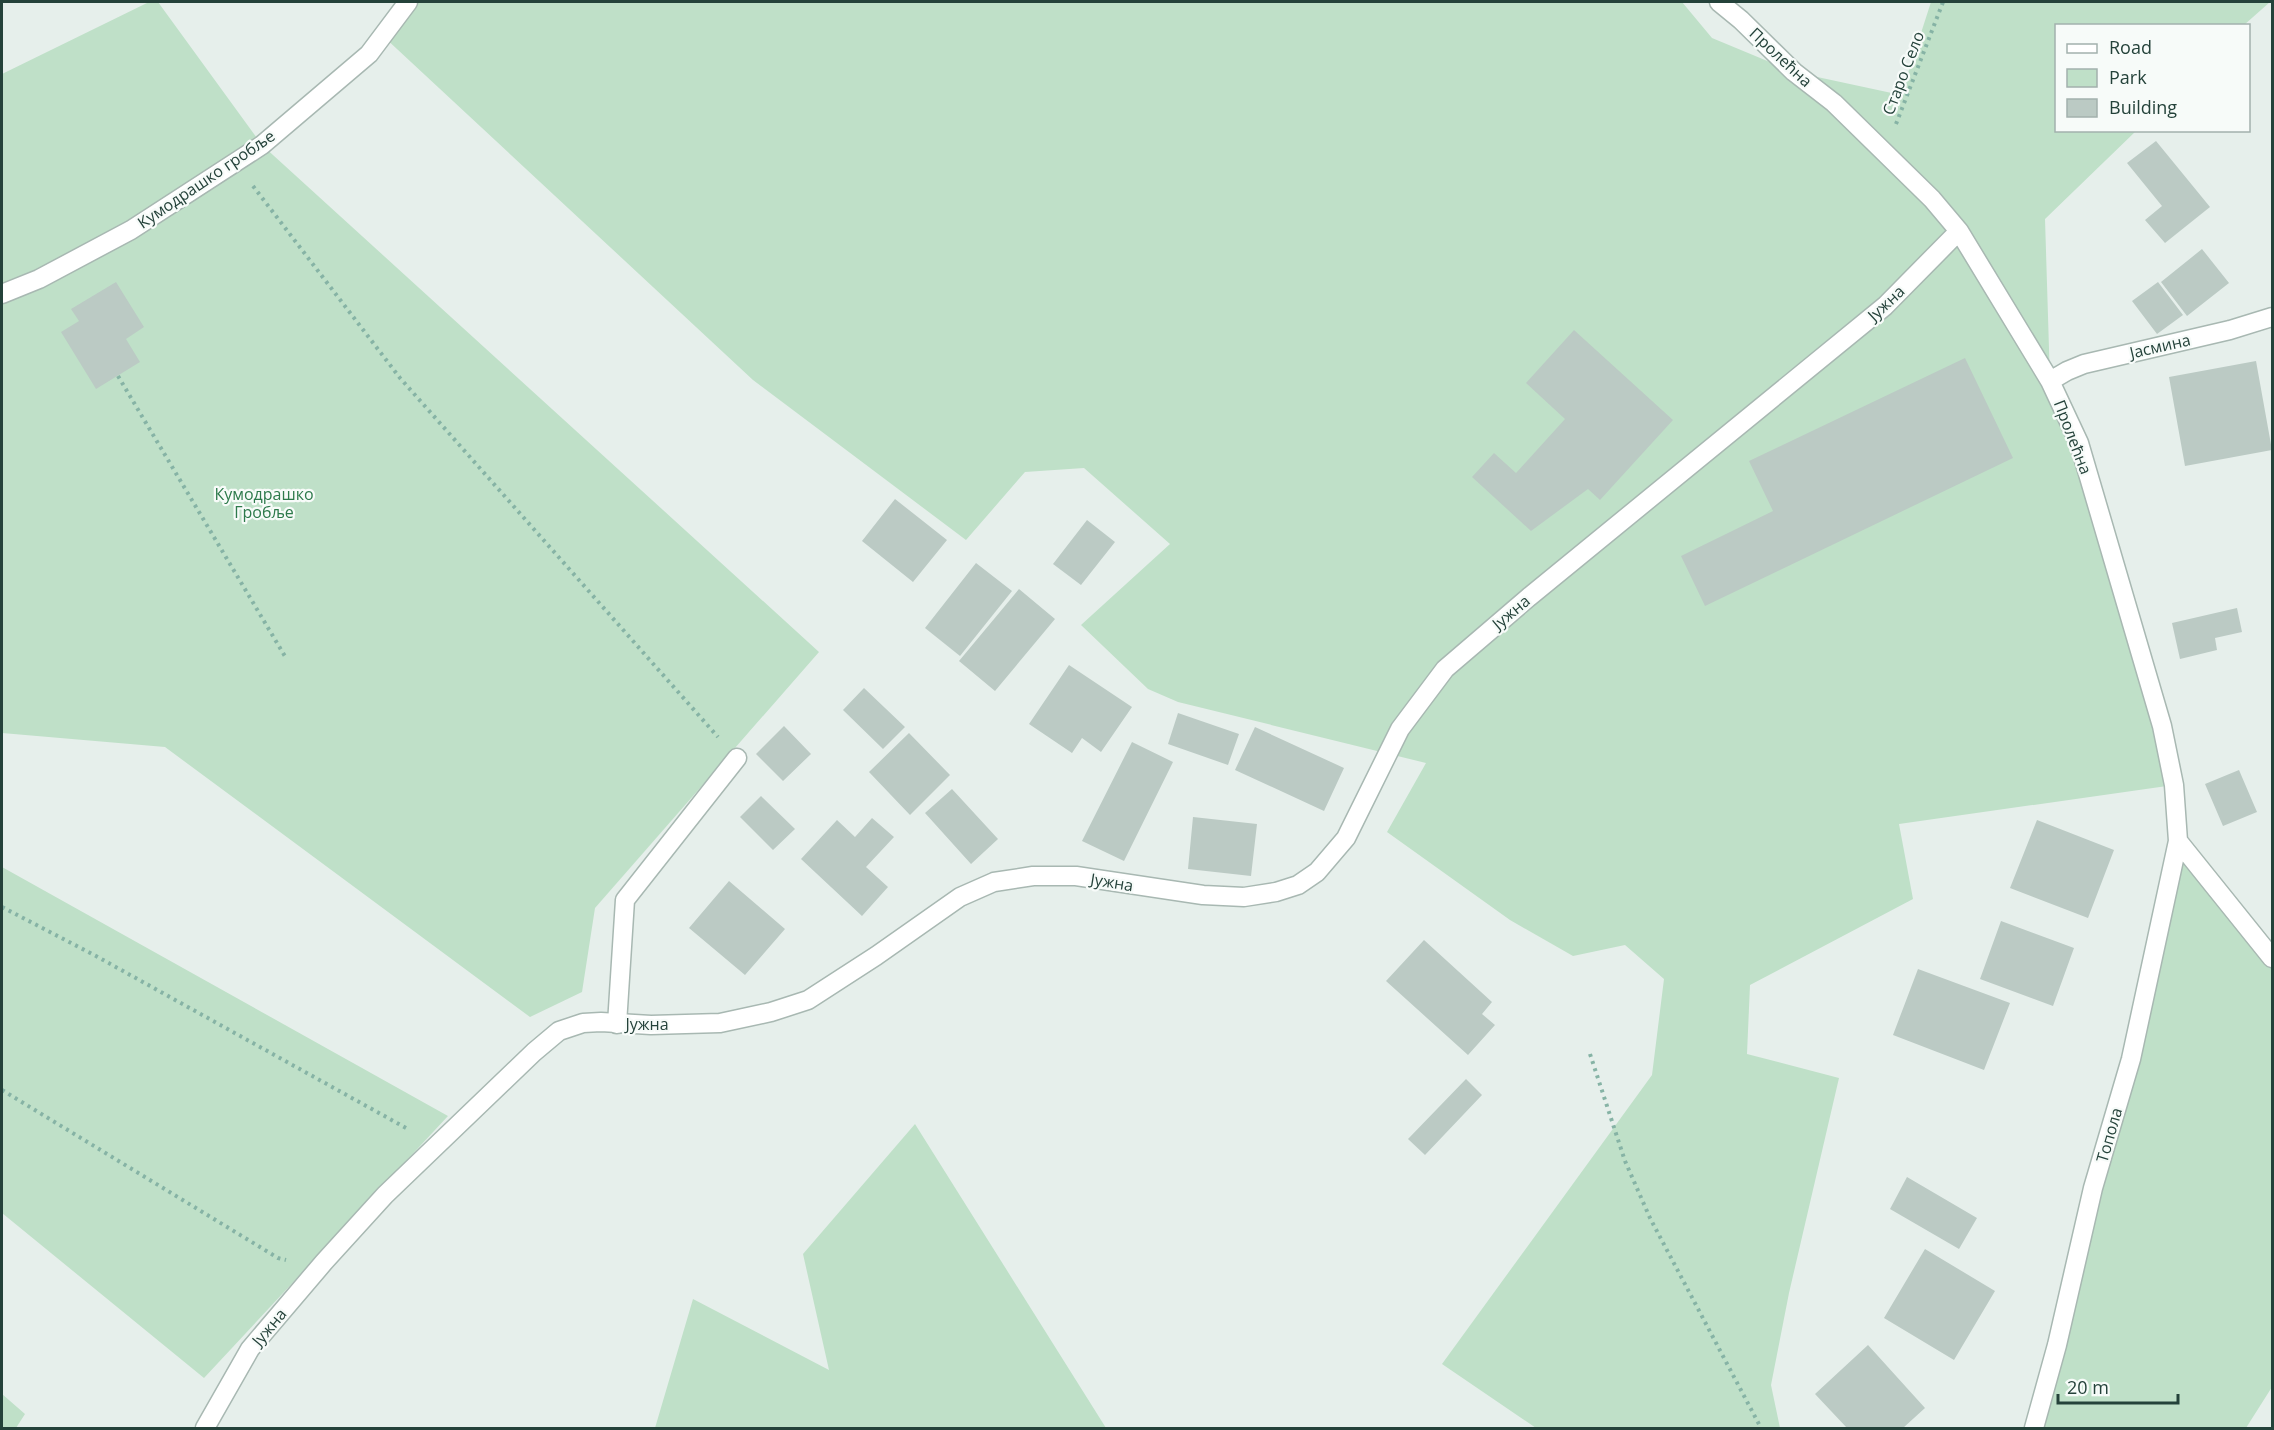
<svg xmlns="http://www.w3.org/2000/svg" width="2274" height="1430" viewBox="0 0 2274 1430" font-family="'Open Sans',sans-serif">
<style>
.green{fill:#bfe0c8}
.building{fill:#bbcac4}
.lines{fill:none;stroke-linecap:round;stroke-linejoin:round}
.lane-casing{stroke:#a8b8b2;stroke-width:21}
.street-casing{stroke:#a8b8b2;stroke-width:21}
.path{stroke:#86b3a5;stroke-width:4;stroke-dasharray:3 4.5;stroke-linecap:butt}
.lane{stroke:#fff;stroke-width:18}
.street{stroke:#fff;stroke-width:18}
.labels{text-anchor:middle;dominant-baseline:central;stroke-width:4.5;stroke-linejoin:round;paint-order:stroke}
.street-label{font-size:16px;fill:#24423a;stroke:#f7fbf9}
.park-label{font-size:16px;fill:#2d7a4b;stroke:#f7fbf9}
</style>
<rect width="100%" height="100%" fill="#e6efeb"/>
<path class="green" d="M149,2H158L262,145L819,652L595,908L582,992L530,1017L165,747L2,733V74Z
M408,2H1682L1712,38L1794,72L1901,95L1931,2H2270L2244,25L2056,26V130L2136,131L2045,219L2050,381L2079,443L2174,785L1899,824L1913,899L1750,985L1747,1054L1839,1078L1789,1293L1771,1385L1780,1428H1536L1442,1364L1652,1075L1664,979L1625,945L1573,956L1510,920L1387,832L1426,763L1178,702L1148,689L1081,625L1170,544L1084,468L1025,472L966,540L753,380L383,36Z
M2178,841L2272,958V1387L2246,1428H2034Z
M2,867L448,1116L204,1378L2,1213Z
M915,1124L1106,1428H655L693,1299L829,1370L803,1254Z
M2,1394L25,1414L16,1428H2Z"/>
<path class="building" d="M2156,141L2210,207L2165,243L2145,220L2162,206L2127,163Z
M2202,249L2229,283L2187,316L2161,282Z
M116,282L144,327L126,339L140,362L96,389L61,332L79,321L71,309Z
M2158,282L2183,315L2157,334L2132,301Z
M1574,330L1673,420L1600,500L1588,489L1531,531L1472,477L1494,453L1516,473L1565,419L1526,383Z
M1965,358L2013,458L1705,606L1681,556L1773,511L1749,461Z
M2256,361L2272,450L2185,466L2169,377Z
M895,499L947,540L913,582L862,541Z
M1087,520L1115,542L1081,585L1053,564Z
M976,563L1012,591L960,656L925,628Z
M1019,589L1055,619L995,691L959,661Z
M2237,608L2242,632L2215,638L2217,650L2180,659L2172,623Z
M1069,665L1132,707L1101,752L1082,738L1072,753L1029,724Z
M864,688L905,727L883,749L843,710Z
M1178,713L1239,734L1228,765L1168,744Z
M784,726L811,754L783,781L756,754Z
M1255,727L1344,768L1324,811L1235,770Z
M909,733L950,775L910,815L869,772Z
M1132,742L1173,762L1124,861L1082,841Z
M2239,770L2257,812L2223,826L2205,784Z
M952,789L998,839L971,864L925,813Z
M761,796L795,829L773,850L740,817Z
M1193,817L1257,824L1251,876L1188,869Z
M872,818L894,837L866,867L888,887L862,916L801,859L837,820L855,837Z
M2037,820L2114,850L2088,918L2010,888Z
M729,881L785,929L745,975L689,928Z
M2001,921L2074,948L2053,1006L1980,979Z
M1424,940L1492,1002L1482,1014L1495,1025L1468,1055L1386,981Z
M1918,969L2010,1003L1984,1070L1893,1035Z
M1466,1079L1482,1095L1425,1155L1408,1139Z
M1907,1177L1977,1218L1959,1249L1890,1209Z
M1925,1249L1995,1291L1954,1360L1884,1318Z
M1868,1345L1925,1408L1903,1428H1847L1815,1394Z"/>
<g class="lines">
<defs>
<path id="lane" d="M617,1024L625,900L737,758"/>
<path id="street" d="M1719,2L1741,20L1794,72L1834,103L1932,199L1959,231L2050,381L2079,443L2162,726L2174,785L2178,841L2272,958
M2,294L39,279L131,230L262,145L369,54L408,2
M2050,381L2067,371L2084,364L2230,330L2272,317
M205,1428L250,1349L324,1262L385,1195L534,1052L559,1031L583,1023L601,1022L651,1025L720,1023L771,1012L808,1000L876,956L960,897L994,882L1033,876H1076L1203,895L1244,897L1276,892L1298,885L1317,872L1346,838L1400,729L1445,669L1529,597L1885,306L1959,231
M2034,1428L2057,1345L2093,1188L2131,1059L2178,841"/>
</defs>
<use href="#lane" class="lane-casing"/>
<use href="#street" class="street-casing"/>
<path class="path" d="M1896,124L1943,2
M253,186L400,378L718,737
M118,376L286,658
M2,907L96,956L406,1128L408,1131
M1590,1054L1625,1161L1650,1218L1761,1428
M2,1090L278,1258L286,1260"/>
<use href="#lane" class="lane"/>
<use href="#street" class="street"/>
</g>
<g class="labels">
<g class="street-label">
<text transform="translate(1781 57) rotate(43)">Пролећна</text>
<text transform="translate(1903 73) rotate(-69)">Старо Село</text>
<text transform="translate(206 179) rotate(-34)">Кумодрашко гробље</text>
<text transform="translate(1886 303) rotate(-43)">Јужна</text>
<text transform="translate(2160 346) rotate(-13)">Јасмина</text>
<text transform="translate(2073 437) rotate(69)">Пролећна</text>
<text transform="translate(1511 612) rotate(-40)">Јужна</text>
<text transform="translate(1112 882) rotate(9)">Јужна</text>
<text x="647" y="1024">Јужна</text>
<text transform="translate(2109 1135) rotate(-74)">Топола</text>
<text transform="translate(269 1327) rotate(-50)">Јужна</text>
</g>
<g class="park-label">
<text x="264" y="494">Кумодрашко<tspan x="264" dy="18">Гробље</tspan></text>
</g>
</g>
<rect width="2274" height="1430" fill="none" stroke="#24423a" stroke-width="6"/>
<rect x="2055" y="24" width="195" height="108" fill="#f7fbf9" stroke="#a3b1ad" stroke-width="1.5"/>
<rect x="2067" y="44" width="30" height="9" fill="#ffffff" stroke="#a3b1ad" stroke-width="1.5"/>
<text x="2109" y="54" font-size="18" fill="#24423a">Road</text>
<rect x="2067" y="69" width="30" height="18" fill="#bfe0c8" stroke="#a3b1ad" stroke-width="1.5"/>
<text x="2109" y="84" font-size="18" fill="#24423a">Park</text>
<rect x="2067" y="99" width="30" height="18" fill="#bbcac4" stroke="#a3b1ad" stroke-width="1.5"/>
<text x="2109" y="114" font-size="18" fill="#24423a">Building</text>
<path d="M2058 1394v9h120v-9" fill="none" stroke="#24423a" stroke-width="3"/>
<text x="2067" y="1394" font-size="18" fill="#24423a" stroke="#f7fbf9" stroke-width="4.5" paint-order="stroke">20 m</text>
</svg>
